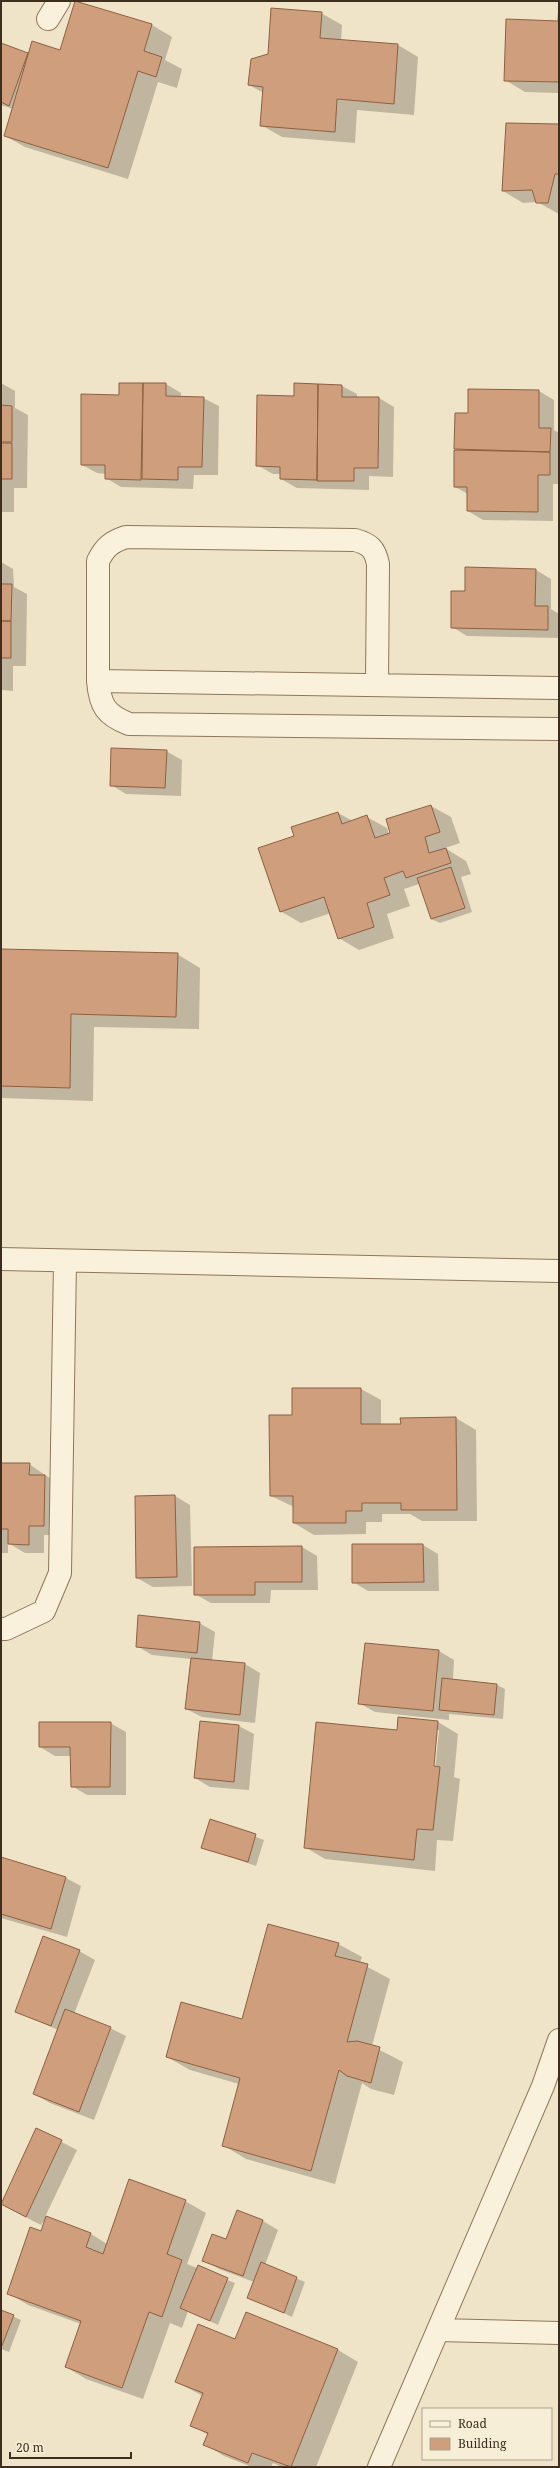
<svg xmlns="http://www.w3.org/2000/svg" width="560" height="2468" viewBox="0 0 560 2468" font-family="'Noto Serif',serif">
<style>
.shadow{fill:#0003;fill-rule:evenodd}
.building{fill:#cf9f7d;stroke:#8d5f41}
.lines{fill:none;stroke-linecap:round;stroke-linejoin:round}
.minor-casing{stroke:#8d765c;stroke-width:24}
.minor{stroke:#faf1dc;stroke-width:22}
</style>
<rect width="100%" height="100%" fill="#f0e4c8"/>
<path class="shadow" d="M76,2L152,25L172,37L165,60L182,69L177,88L158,82L128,179L25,147L5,136L13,109L1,105V44L29,55L61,51Z
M321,13L342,25L341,41L398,45L418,57L414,115L357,110L355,143L282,137L261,125L264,93L249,85L269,55Z
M559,14V93L525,92L505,80L559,22Z
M559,125V214L537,202L523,203L503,191Z
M1,383L15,391V408L28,415L27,488H14V512H1Z
M120,384H166L181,393V397L203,398L219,406L218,475H194L193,489L121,487L106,478V474L97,473L82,465L120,396Z
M295,385L342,386L357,394V398H379L394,407L393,477L369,476V490L297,488L281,479V474H273L257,465L295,397Z
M539,391L554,400V430L559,433V484H553V521L483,520L468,511V494L455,487L460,451L455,449L469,414Z
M1,562L13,569L14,587L27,594L26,666H13V691L1,690Z
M536,570L551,579V609L559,614V638L467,636L452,627L466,592Z
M166,751L182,760L181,796L126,794L111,785Z
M431,806L451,817L460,843L445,848L466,861L471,874L461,877L472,912L440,923L431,919L419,884L404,889L410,906L387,914L394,938L359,950L339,938L331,913L301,923L280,911L296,836L338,813L353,821L367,817L387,828L389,835Z
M1,950L177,954L200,968L199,1029L94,1027L93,1101L1,1098Z
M361,1389L381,1400V1425H402L456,1418L476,1430L477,1521H422L410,1514H382V1522H366V1534L314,1535L294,1523V1507L271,1496L293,1416Z
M1,1464H29L60,1485L59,1535H44V1553H25L8,1543V1553H1Z
M175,1496L190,1505L192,1586L153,1587L137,1578Z
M423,1545L438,1554L439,1591H368L353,1582Z
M302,1547L317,1556L318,1590H271L270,1603H211L195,1594Z
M199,1623L215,1632L212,1661L245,1664L260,1673L255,1723L202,1717L186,1709L191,1659L152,1655L137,1646Z
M365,1644L439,1651L454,1660L453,1680L497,1685L505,1689L503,1719L449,1714V1720L375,1712L359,1703Z
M399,1718L438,1722L458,1734L454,1777L460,1779L453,1841L437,1840L435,1871L325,1859L305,1847L398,1731ZM437,1730H439L435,1771H433Z
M110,1723L126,1732V1795H87L72,1786L71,1756H55L40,1747Z
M239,1726L254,1734L249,1790L210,1787L195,1778Z
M210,1820L264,1840L256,1866L202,1847Z
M1,1859L66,1878L81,1886L67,1937L1,1918Z
M338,1944L362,1957L360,1963L390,1979L372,2046L403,2062L394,2095L371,2089L362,2083L335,2184L246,2159L223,2145L239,2084L190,2070L167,2057L243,2020Z
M79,1951L95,1960L74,2014L110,2028L126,2036L94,2120L50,2103L34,2094L58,2030L16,2011Z
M37,2129L77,2150L45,2217L91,2234L107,2244L185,2201L206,2213L187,2264L235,2283L218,2325L188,2311L182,2328L170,2323L143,2399L86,2379L66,2367L81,2324L28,2305L8,2293L42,2232L46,2218L41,2225L2,2205Z
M237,2212L263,2221L278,2230L265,2265L305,2282L292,2317L248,2297L254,2282L219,2269L203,2260L227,2241Z
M1,2311L21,2320L9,2352L1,2349Z
M246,2314L338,2350L358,2362L316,2467H282L273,2463L271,2467H252L224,2456L204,2444L208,2435L192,2425L203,2396L176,2382L236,2340Z"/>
<path class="building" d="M75,1L152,24L144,51L162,57L156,77L138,71L108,168L4,136L32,41L60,50Z
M559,1V82L504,81L506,19L558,21Z
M271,8L322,12L320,38L398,44L394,104L337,99L335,132L260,126L263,87L248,85L251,59L268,54Z
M1,43L28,53L9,106L1,102Z
M506,123L559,124V174H555L548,203H536L532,190L502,191Z
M119,383H143L141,480L105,479V465H81V394L119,395Z
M143,383H166V396L204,397L202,467H178V480L142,479Z
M294,383L318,384L317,480L280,479V467L256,466L257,395L294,396Z
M318,384L342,385V397H379L378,468H354V481H317Z
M468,389L539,390V428H551L550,452L454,449L455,413H468Z
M1,405L12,406V442H1Z
M1,443H12V479H1Z
M454,450L550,452V475H538V512L467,511V487H454Z
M465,567L536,569L535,606H548V630L451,628V591H465Z
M1,584H12L11,621H1Z
M1,621H11V658H1Z
M111,748L167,750L165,788L110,786Z
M431,805L440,832L425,837L429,853L446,848L451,863L406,878L403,871L384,878L390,895L367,903L374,927L338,939L324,897L280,912L258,848L294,836L291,827L338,812L342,824L367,815L375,838L390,833L386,819Z
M451,867L465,908L431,919L417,878Z
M1,949L178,953L176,1017L71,1014L70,1088L1,1086Z
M292,1388H361V1424H401L400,1418L456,1417L457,1510H401V1503H362V1511H346V1523H293V1496H270L269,1415H292Z
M1,1463H30L29,1475H45L44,1526H29V1545L8,1544V1529H1Z
M175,1495L177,1577L136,1578L135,1496Z
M352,1544H423L424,1582L352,1583Z
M302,1546V1582H255V1595H194V1547Z
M138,1615L200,1622L197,1653L136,1647Z
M365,1643L439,1650L433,1711L358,1704Z
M191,1658L245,1663L240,1715L185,1709Z
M442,1678L497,1684L494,1715L439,1710Z
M398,1717L438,1721L434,1766L440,1767L433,1830L417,1829L414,1860L304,1848L316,1722L397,1730Z
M200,1721L239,1725L234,1782L194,1778Z
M39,1722H111L110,1787H71L70,1747H39Z
M210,1819L256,1834L248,1862L201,1848Z
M1,1857L66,1877L51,1929L1,1914Z
M268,1924L339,1943L335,1956L368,1964L347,2042L357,2041L380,2047L371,2083L347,2076L339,2070L311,2171L222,2146L240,2078L166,2057L181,2002L242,2019Z
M43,1936L80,1950L51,2026L15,2012Z
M65,2009L111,2027L79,2112L33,2094Z
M36,2128L62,2140L26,2217L1,2204Z
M129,2179L186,2200L167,2254L182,2260L162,2317L149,2312L122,2388L65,2367L81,2321L7,2294L30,2227L41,2231L46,2216L91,2233L86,2247L103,2254Z
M237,2210L263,2220L243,2276L202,2261L212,2234L226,2239Z
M261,2262L297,2277L284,2313L247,2298Z
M198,2265L228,2278L210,2321L180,2308Z
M1,2310L14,2315L1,2348Z
M246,2312L338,2349L291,2467L252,2453L248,2463L203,2445L208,2433L190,2426L203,2393L175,2382L198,2324L235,2339Z"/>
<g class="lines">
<defs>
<path id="minor" d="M48,19L59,1
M98,681L559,688
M377,685L378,564C375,549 370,544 355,540L126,537C111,542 105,547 98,561V681C100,706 106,715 129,724L559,729
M1,1259L559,1271
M1,1629H6L44,1611L60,1573L65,1261
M438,2330L559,2333
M379,2467L543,2086L559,2040"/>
</defs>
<use href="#minor" class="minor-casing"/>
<use href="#minor" class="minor"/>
</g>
<rect width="560" height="2468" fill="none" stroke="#3d2e20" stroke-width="4"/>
<rect x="422" y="2408" width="130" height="52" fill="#f7eed8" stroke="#ada18e"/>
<rect x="430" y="2421" width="20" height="6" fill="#faf1dc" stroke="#ada18e"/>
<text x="458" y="2428" font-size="12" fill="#3d2e20">Road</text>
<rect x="430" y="2438" width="20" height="12" fill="#cf9f7d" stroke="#ada18e"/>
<text x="458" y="2448" font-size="12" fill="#3d2e20">Building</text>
<path d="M10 2452v6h121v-6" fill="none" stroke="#3d2e20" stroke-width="2"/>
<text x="16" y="2452" font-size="12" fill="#3d2e20" stroke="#f7eed8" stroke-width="3" paint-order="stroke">20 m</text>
</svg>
